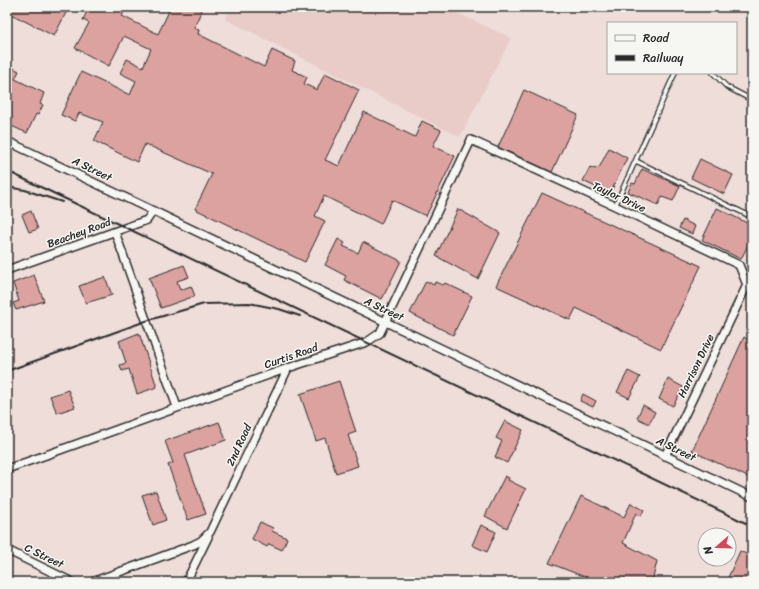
<svg xmlns="http://www.w3.org/2000/svg" width="759" height="589" viewBox="0 0 759 589" font-family="Sriracha,sans-serif">
<style>
.built{fill:#e9cbc8}
.building{fill:#dca29f;stroke:#2b2b2b}
.lines{fill:none;stroke-linecap:round;stroke-linejoin:round}
.service-casing{stroke:#2b2b2b;stroke-width:6}
.minor-casing{stroke:#2b2b2b;stroke-width:10}
.service{stroke:#f6f6f2;stroke-width:3.5}
.minor{stroke:#f6f6f2;stroke-width:7}
.rail{stroke:#2b2b2b;stroke-width:2}
.labels{text-anchor:middle;dominant-baseline:central;stroke-width:3;stroke-linejoin:round;paint-order:stroke}
.street-label{font-size:11px;fill:#2b2b2b;stroke:#f6f6f2}
</style>
<rect width="100%" height="100%" fill="#eeddd9"/>
<filter id="ink" filterUnits="userSpaceOnUse"><feTurbulence type="fractalNoise" baseFrequency=".025" numOctaves="2"/><feDisplacementMap in="SourceGraphic" scale="8" xChannelSelector="R" yChannelSelector="G"/><feConvolveMatrix kernelMatrix="1 2 1 2 8 2 1 2 1" color-interpolation-filters="sRGB"/></filter>
<g filter="url(#ink)">
<path class="built" d="M231,7H444L511,38L460,137L225,19Z"/>
<path class="building" d="M7,7H69L54,36L7,12Z
M89,7H126L122,16L158,34L171,7H203L194,28L199,30L198,34L264,67L272,50L295,61L292,70L307,77L304,84L317,90L325,73L359,90L325,160L339,166L364,112L415,137L422,121L441,130L433,146L455,156L426,216L392,200L381,224L324,196L315,216L325,221L305,262L195,209L212,174L145,144L137,162L94,141L103,122L79,113L75,121L61,115L81,72L130,95L136,81L120,73L127,59L143,67L151,49L124,36L109,66L75,48L89,23L83,20Z
M7,65L19,71L15,79L44,93L40,104L43,105L38,115L36,114L27,133L7,124Z
M524,90L578,115L552,172L498,147Z
M609,148L627,158L610,194L583,181L590,167L595,169L597,167L599,168Z
M700,159L733,175L724,194L691,178Z
M642,169L680,186L673,201L662,197L658,205L628,192L632,183L635,184Z
M542,193L701,266L661,349L576,308L570,320L496,286Z
M717,208L751,225L747,234L752,237L741,259L702,240Z
M458,209L500,233L478,279L436,256Z
M31,211L38,229L29,232L22,215Z
M683,220L695,226L692,234L679,228Z
M338,239L345,243L343,246L358,253L363,242L401,261L382,299L344,280L346,276L325,265Z
M184,265L189,277L177,281L180,290L191,286L195,296L161,308L149,278Z
M34,275L44,301L16,310L13,303L19,301L13,283Z
M105,277L112,295L86,303L79,286Z
M426,281L434,285L435,282L443,285L445,283L472,296L453,335L410,313Z
M139,333L157,387L137,394L129,369L122,371L120,365L126,363L119,341Z
M744,337L752,342V479L692,451Z
M628,371L640,377L629,398L617,392Z
M668,379L683,387L673,406L659,399Z
M339,381L356,432L348,435L358,466L336,473L325,438L316,441L300,394Z
M68,390L75,407L57,413L50,396Z
M583,394L596,401L593,407L580,401Z
M643,405L655,412L649,424L637,418Z
M505,421L523,430L507,463L495,457L502,441L496,438Z
M219,422L226,440L185,455L206,514L188,520L168,465L173,463L165,441Z
M505,476L509,478L508,480L526,489L507,528L485,516Z
M156,491L166,520L153,525L142,495Z
M581,496L624,517L631,503L644,510L641,516L636,513L623,543L657,561L652,582H598L549,563Z
M260,522L273,528L272,531L287,538L282,550L269,544L267,547L252,539Z
M481,525L496,532L487,552L472,545Z
M740,551L752,557V582H726Z"/>
<g class="lines">
<defs>
<path id="service" d="M713,73L727,87L752,100
M636,161L752,217
M615,206L675,73
M747,284L752,275
M7,378V379"/>
<path id="minor" d="M7,141L752,497
M115,232L177,407
M7,270L147,220L153,211
M7,469L288,368L367,342L380,333L471,140L615,206L739,265L747,285L665,456
M7,550L72,582
M92,582L193,545L201,541L210,532L288,368
M186,582L208,537"/>
</defs>
<use href="#service" class="service-casing"/>
<use href="#minor" class="minor-casing"/>
<use href="#service" class="service"/>
<use href="#minor" class="minor"/>
<path class="rail" d="M7,171L752,526
M7,187L25,190L62,202
M7,371L146,321L204,304L249,303L279,309L300,316"/>
</g>
</g>
<g class="labels">
<g class="street-label">
<text transform="translate(92 169) rotate(26)">A Street</text>
<text transform="translate(619 197) rotate(25)">Taylor Drive</text>
<text transform="translate(79 233) rotate(-20)">Beachey Road</text>
<text transform="translate(384 309) rotate(25)">A Street</text>
<text transform="translate(291 356) rotate(-19)">Curtis Road</text>
<text transform="translate(696 366) rotate(-64)">Harrison Drive</text>
<text transform="translate(239 445) rotate(-65)">2nd Road</text>
<text transform="translate(676 449) rotate(26)">A Street</text>
<text transform="translate(44 556) rotate(26)">C Street</text>
</g>
</g>
<rect width="759" height="589" fill="none" stroke="#f6f6f2" stroke-width="24"/>
<rect x="12" y="12" width="735" height="565" fill="none" stroke="#2b2b2b" stroke-width="1.5" filter="url(#ink)"/>
<rect x="607" y="22" width="130" height="52" fill="#f6f6f2" stroke="#a5a5a2"/>
<rect x="615" y="35" width="20" height="6" fill="#f6f6f2" stroke="#a5a5a2"/>
<text x="643" y="42" font-size="12" fill="#2b2b2b">Road</text>
<rect x="615" y="55" width="20" height="6" fill="#2b2b2b" stroke="#a5a5a2"/>
<text x="643" y="62" font-size="12" fill="#2b2b2b">Railway</text>
<g transform="translate(717 547) rotate(250)"><circle r="19" fill="#f6f6f2" stroke="#a5a5a2"/>
<path d="M0-3L7 15L0 10L-7 15Z" fill="#d1495b"/>
<text y="-6" font-size="11" font-weight="bold" text-anchor="middle" fill="#2b2b2b">N</text>
</g>
</svg>
